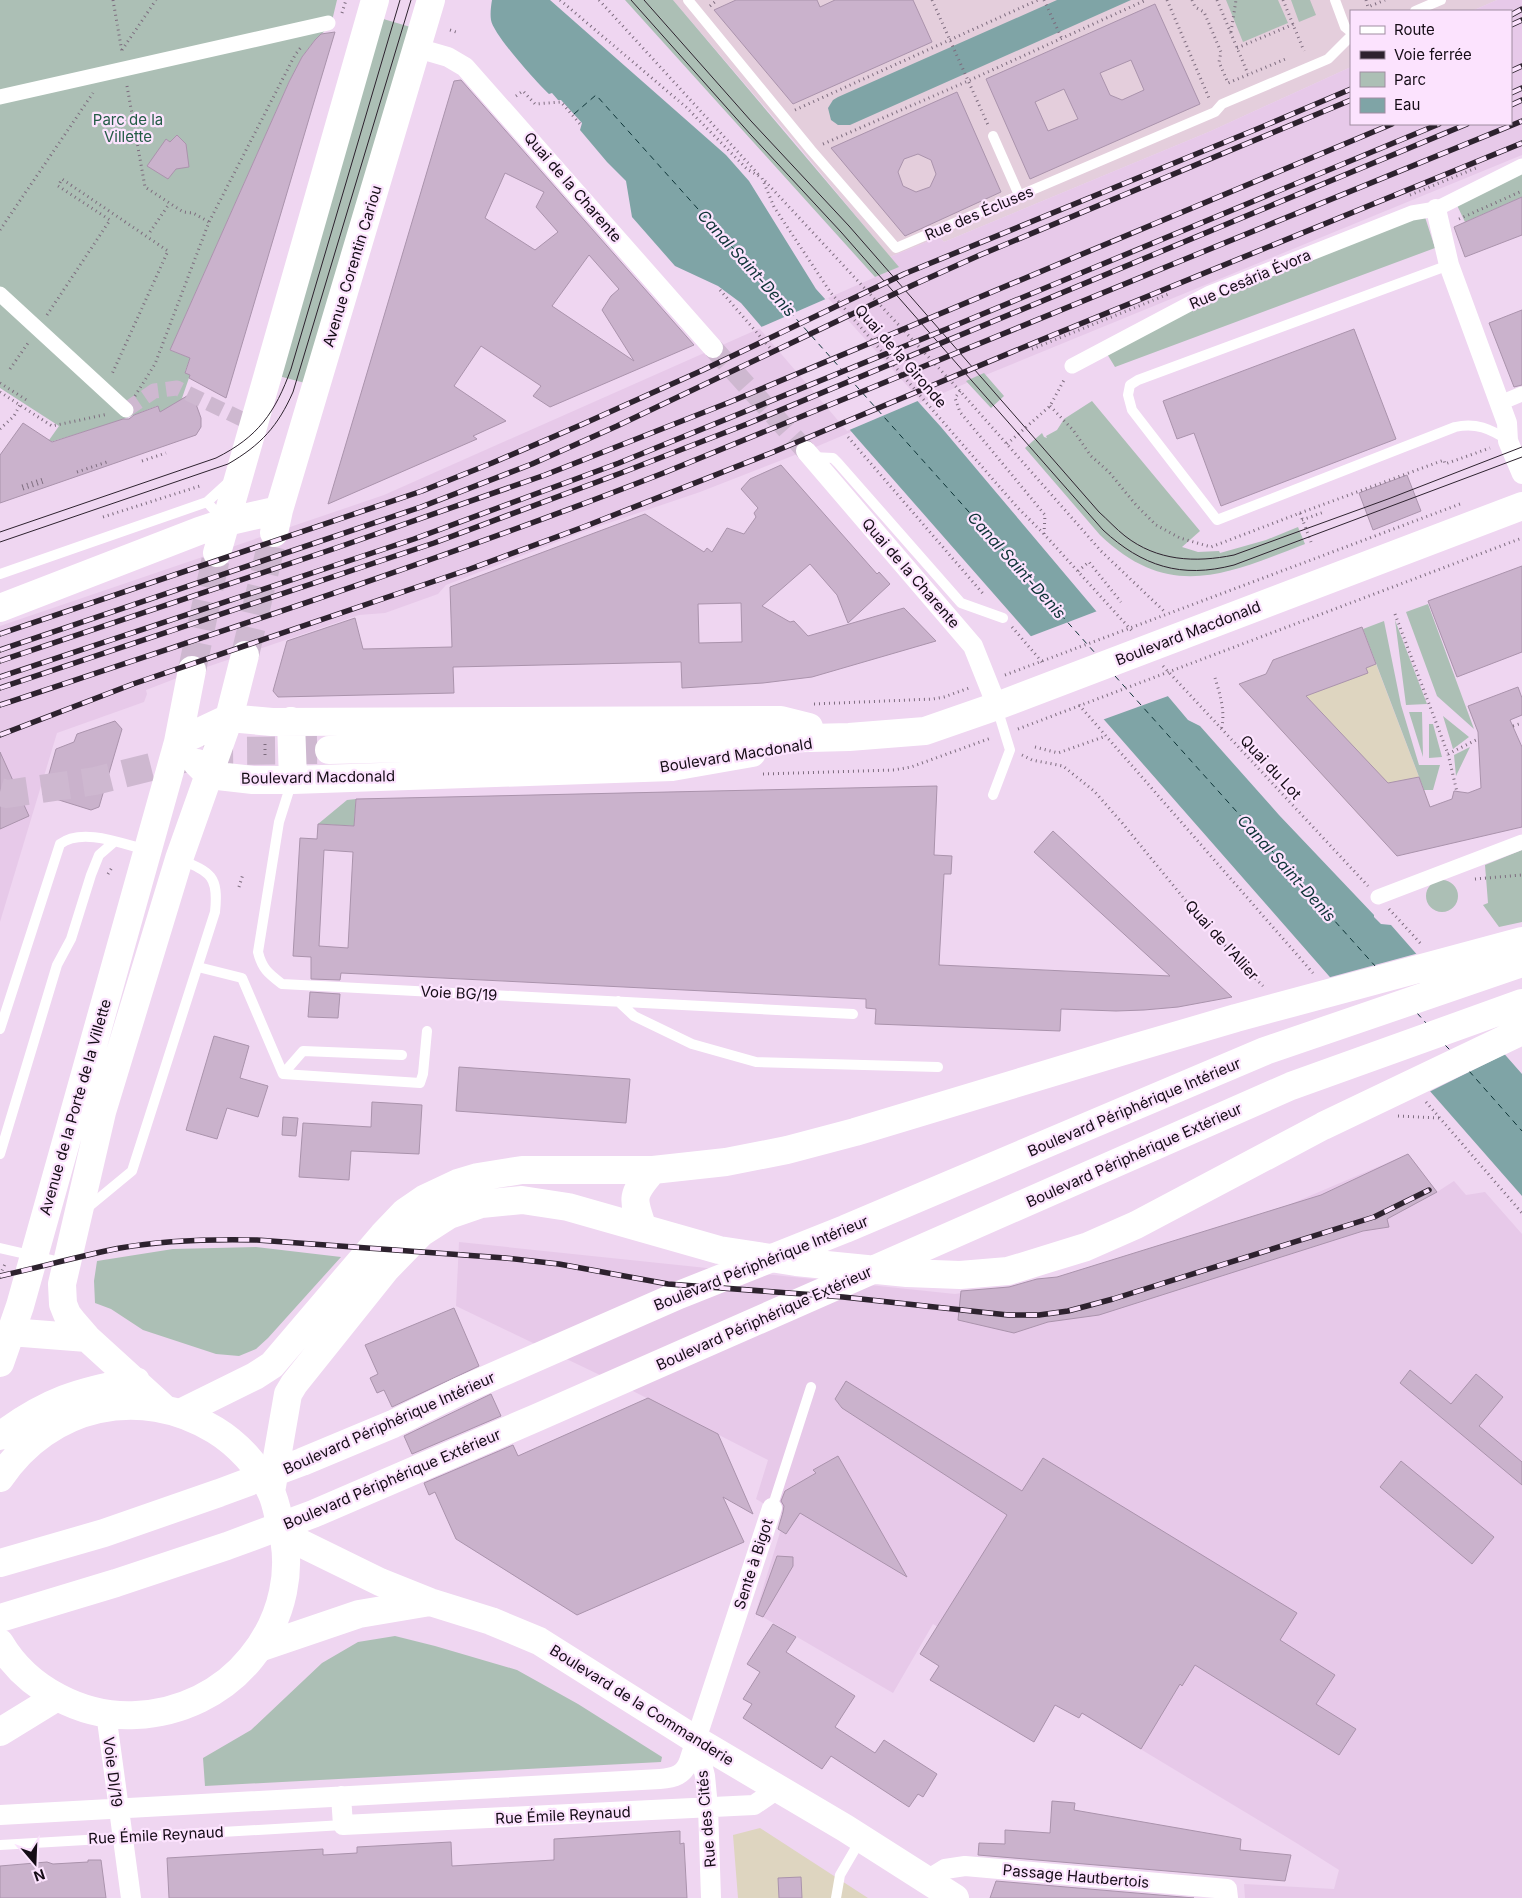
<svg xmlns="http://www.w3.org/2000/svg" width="1522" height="1898" viewBox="0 0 1522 1898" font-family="Inter,sans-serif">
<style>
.commercial{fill:#e4cedc}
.built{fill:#e7c9e9}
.education{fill:#ded5c0}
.green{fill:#acbfb5}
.water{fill:#7fa4a6}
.pier{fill:#efd6f1}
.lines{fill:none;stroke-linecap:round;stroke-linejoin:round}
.ferry{stroke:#0d3336;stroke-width:1;stroke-dasharray:6 5;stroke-linecap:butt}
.building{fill:#cab2cc;stroke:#aa93ac;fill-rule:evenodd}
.pedestrian-tunnel{stroke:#ceb8d0;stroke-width:15;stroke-dasharray:15 8;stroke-linecap:butt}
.minor-tunnel{stroke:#ceb8d0;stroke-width:20;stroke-dasharray:20 10;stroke-linecap:butt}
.primary-tunnel{stroke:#ceb8d0;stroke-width:28;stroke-dasharray:28 14;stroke-linecap:butt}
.path{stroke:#7d6c7e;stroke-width:3;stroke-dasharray:1 4;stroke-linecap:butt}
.service{stroke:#fff;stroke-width:10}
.pedestrian{stroke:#fff;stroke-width:15}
.minor{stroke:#fff;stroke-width:20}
.secondary{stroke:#fff;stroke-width:28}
.primary{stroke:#fff;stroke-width:28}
.trunk{stroke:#fff;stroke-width:28}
.tram{stroke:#2d222e;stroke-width:1}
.rail-casing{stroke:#2d222e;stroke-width:5.5}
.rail{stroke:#fce3fe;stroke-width:4;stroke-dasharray:11;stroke-linecap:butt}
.labels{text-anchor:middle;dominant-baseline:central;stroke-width:4.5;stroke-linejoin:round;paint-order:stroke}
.park-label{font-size:15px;fill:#245c46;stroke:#fce3fe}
.street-label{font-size:15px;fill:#150c16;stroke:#fce3fe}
.water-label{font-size:16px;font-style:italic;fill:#0d3336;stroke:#fce3fe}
</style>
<rect width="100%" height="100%" fill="#efd6f1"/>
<path class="commercial" d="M673,0H1497L1472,11H1351V67L1211,131L944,242L939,237L890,257L799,147Z"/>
<path class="built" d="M1497,0H1522V155L988,374L818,446L700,492L585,531L446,585L438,594L385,613L359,615L198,670L146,690L147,694L144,702L57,733L0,922V626L384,495L898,267L890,257L939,237L944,242L1211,131L1351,67V124H1511V11H1472Z
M1408,1154L1437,1192L1454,1181L1466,1195L1485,1192L1522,1234V1898H1245L1244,1884L1334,1889L1339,1870L1298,1844L933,1624L893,1693L756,1613L753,1621L785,1516L756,1499L768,1460L625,1387L456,1306L459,1242L955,1294L1078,1276L1279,1209Z"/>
<path class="education" d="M1362,627L1430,806L1371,828L1239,684L1266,674L1273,660Z
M760,1828L868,1898H738L733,1835Z"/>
<path class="green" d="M0,0H337L331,25L315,40L302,57L289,82L170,350L190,358L185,372L190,375L181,401L174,404L161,415L157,406L113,423L47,443L59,426L0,388Z
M625,0H673L899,267L875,277Z
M1226,0H1278L1288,23L1243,42Z
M1291,0H1310L1316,15L1299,22Z
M380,18L414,28L305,383L275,375Z
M1522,167V197L1465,222L1454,199Z
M1424,214L1435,248L1115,367L1101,344Z
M984,373L1004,396L991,408L966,381Z
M1092,401L1200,531L1182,547L1198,552L1219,551L1220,553L1266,540L1298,527L1305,544C1227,574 1170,602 1100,535L1025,448L1042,433L1044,437L1047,438L1046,436L1057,430L1064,419Z
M1428,604L1474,729L1437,696L1406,612Z
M1395,620L1427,704L1406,705Z
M1384,621L1401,705L1419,765H1440L1433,790H1424L1363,629Z
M1409,712H1422L1423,757Z
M1443,716L1469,737L1453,749Z
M1429,724H1433L1442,757L1429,758Z
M1470,747L1456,776L1454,755Z
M356,799L354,826L318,824L347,800Z
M1522,850V922L1499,927L1483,905L1488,903L1485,865Z
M1426 896a16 16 0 1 1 32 0a16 16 0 1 1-32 0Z
M256,1247L341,1257L268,1338L256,1349L239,1356L216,1354L143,1330L111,1309L95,1303L94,1281L97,1261L173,1249Z
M395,1636L435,1646L517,1670L578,1704L662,1757L661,1762L205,1786L203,1758L251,1730L322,1663L358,1642Z"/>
<path class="water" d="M492,0H550L726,155L749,181L816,289L941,427L1188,720L1200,726L1279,815L1374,915V917L1381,924L1391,925L1522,1074V1196L856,437L741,303L718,286L675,266L632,217L626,181L607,162L580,130L582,123L561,100H558L552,93L549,94C537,83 493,34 491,20C490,14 491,6 492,0Z
M1057,0H1131L850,125H838L831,120L828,108L833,100L838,97Z"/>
<path class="pier" d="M828,298L920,400L847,431L759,328Z
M1100,610L1171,695L1102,720L1029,637Z
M1419,953L1507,1053L1427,1093L1327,978Z"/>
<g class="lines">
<path class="ferry" d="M574,114L596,95L1096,654
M1115,676L1376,967
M1417,1013L1426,1023
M1445,1045L1451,1051
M1469,1071L1522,1131"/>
</g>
<path class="building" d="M736,0H817L820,7L835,0H913L932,42L793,104L714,10Z
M1155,4L1200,104L1030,179L986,79ZM1131,60L1144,90L1122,100L1110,95L1100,73ZM1064,89L1078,119L1048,131L1035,102Z
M335,32L311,112L226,398L189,378L190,375L185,373L190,358L170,350L289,82L302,57L315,40L321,34Z
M461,80L694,345L550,407L533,396L541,386L481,346L454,386L506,421L473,436L477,439L328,504L454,81ZM505,173L544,192L536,207L558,232L535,250L485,218ZM589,255L619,289L611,296L602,310L634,361L552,306Z
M957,92L1001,192L905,236L831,148ZM918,154L931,160L936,174L930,187L916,192L903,186L898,172L904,159Z
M177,135L186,144L189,167L176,169L168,179L147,166L166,139L170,142Z
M1522,197V235L1465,257L1454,227Z
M1522,310V385L1514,387L1489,323Z
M1354,329L1396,439L1221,506L1194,433L1177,439L1163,401Z
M192,393L201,418V427L196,435L0,503V455L23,423L52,442L123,419H129L134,415L158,406L160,412Z
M781,465L877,574L879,572L890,584L848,623L837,595L810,564L762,606L790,622L794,621L808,636L904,608L936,641L812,677L763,683L682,688L681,662L453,667L454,693L278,697L273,691L287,641L355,618L363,649L452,647L450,587L645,514L704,552L707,548L712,552L727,528L744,534L756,517L754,513L758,508L741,489L750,479ZM741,603L742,642L699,643L698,604Z
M1407,475L1421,511L1373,530L1359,493Z
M1522,566V652L1457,677L1428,601Z
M1362,627L1376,664L1366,668L1368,673L1306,696L1388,783L1419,777L1430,807L1452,799L1454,791L1468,793L1481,788L1478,732L1468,706L1518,687L1522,698V715L1510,720L1522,747V827L1397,856L1239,684L1266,674L1273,660Z
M115,721L122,729L99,807L91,810L43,795L56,749L74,742L77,734Z
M0,752L29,816L0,829Z
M937,786L934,855L952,856L951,874H944L939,965L1170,976L1034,852L1053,831L1232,997L1178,1007L1144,1010L1116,1011L1061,1009L1060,1031L875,1024L876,1009L866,1008V999L341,973L340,980L311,979V957L293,956L300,838L317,839L318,824L354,826L356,799ZM324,850L353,852L348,948L319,946Z
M310,992L340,994L338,1018L308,1017Z
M214,1036L249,1046L240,1078L268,1086L258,1117L227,1108L217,1139L186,1130Z
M459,1067L630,1079L626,1123L456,1111Z
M372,1102L422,1105L419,1154L351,1151L349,1180L299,1177L303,1123L371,1127Z
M283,1117L298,1118L296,1136L282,1135Z
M1408,1154L1437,1192L1387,1219L1389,1227L1363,1231L1099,1315L1048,1322L1014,1333L958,1320L961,1291L1009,1287L1037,1279L1057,1277L1321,1195Z
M454,1308L479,1366L392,1407L384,1390L377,1393L370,1378L378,1374L365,1345Z
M1410,1370L1451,1404L1476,1374L1503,1397L1479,1426L1522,1462V1485L1400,1383Z
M846,1381L1022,1491L1043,1458L1297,1613L1280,1640L1335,1675L1316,1704L1356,1729L1339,1755L1195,1665L1182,1686L1180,1684L1141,1749L1082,1713L1079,1718L1055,1705L1034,1742L930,1680L939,1666L920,1654L1007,1515L842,1408L835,1399Z
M491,1394L501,1416L412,1454L404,1436Z
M648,1398L718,1434L753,1514L723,1497L744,1542L577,1615L456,1539L435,1492L429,1495L424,1483L513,1445L518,1456Z
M838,1456L850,1477L907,1577L800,1513L786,1534L778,1529L783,1512L784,1506L781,1501L785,1491L816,1473L813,1470Z
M1401,1461L1494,1537L1472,1564L1380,1487Z
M777,1556L793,1557V1566L763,1617L756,1614Z
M773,1624L796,1637L786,1652L855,1696L835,1727L875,1753L884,1740L937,1774L923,1797L918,1794L909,1807L831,1756L822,1769L743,1718L752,1704L743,1699L760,1672L747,1664Z
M1052,1801L1075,1803L1074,1810L1241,1839L1240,1850L1291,1855L1285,1881L978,1855L979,1843L1005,1844V1830L1050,1833Z
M680,1831V1844L684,1843L687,1898H169L167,1858L323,1849V1855L357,1853V1847L451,1842L452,1866L554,1860V1839Z
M88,1860H101L106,1898H0V1866L47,1862L53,1864L88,1862Z
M801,1877L802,1898H779L778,1878Z
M996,1881L1194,1898H990Z"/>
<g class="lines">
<path class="pedestrian-tunnel" d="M126,410L154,391L177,388L254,425"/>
<path class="minor-tunnel" d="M713,348L806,451"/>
<path class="primary-tunnel" d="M245,655L274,533
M192,670L217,553
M0,792L7,794L95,781L215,751L329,750"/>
<path class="path" d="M113,0L122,52
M560,0L686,107L747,169L762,178L774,207L831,293L1017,507L1044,534L1132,631
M599,0L759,175
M932,0L988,125
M1044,0L1062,39
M1167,0L1209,98
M1192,0L1195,7L1204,12L1221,52L1219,62L1228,83L1288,58
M1217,0L1248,74
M1283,0L1304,51
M1366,0L1368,7L1385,0
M710,6L717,0
M342,13L346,0
M450,30L456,32
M1231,32L1236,0
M1237,48L1294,24
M122,50L156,0
M127,86L145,187L183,212L193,213L209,222
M516,96L523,91L535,104L561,102L580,124
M795,110L1038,0
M823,144L968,81L1146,0
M765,181L960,391L1101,551L1166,613
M1410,195L1476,168
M1459,219L1522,191
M0,230L93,93
M150,232L169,204
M720,290L771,349
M47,315L110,220L58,186L62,179L168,251L112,374
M1032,349L1171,293
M10,369L28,343
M0,383L28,401
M960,391L955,398L960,412L1045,515L1044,534
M0,392L52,426L108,414
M135,396L155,364L209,222L295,55L302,46
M1050,406L1073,430L1091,456L1109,472L1136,505L1156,525L1180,538L1211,547L1300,513L1311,542
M0,429L14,416L20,405
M848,437L985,596
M1007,444L1050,406L1064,380
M142,461L166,453
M77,472L107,462
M22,486L43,479
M23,489L44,482
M1300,513L1444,460L1445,464L1490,448
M103,517L203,485
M1302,520L1324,512
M1078,571L1089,562L1121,602
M1395,614L1448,754L1457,792
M1012,627L1042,662
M1163,666L1368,886
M1005,675L1460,504
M1215,678C1220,694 1226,713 1221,730
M814,704L933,699L944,697L969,688
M1079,705L1313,973
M1513,726L1522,723
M1018,729L1522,538
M265,744V758
M1035,747L1058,753L1106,736
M1448,754L1478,739
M1022,755L1032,760L1063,766L1094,791L1123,824L1186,901L1243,966L1263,986
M763,774L894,770L911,767L991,738
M108,874L113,866
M1475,879L1522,875
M239,887L243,874
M1389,909L1422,945
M1426,1102L1522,1213
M1398,1116L1440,1118
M0,1275L5,1264"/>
<path class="service" d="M688,0L811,150L896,248L1215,112L1222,104L1328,59L1351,36
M1335,0L1345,27L1351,32
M1415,11L1441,0
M993,136L1019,195
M1449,265L1138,380L1130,385L1128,395L1132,410L1217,520L1455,427C1476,422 1490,429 1508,440
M812,457L833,458L838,463L961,603L1003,618
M207,502L230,481
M0,574L207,502L224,521
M292,781L279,822L258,952C262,969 269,974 282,984L853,1014
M993,795L1010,750L997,708
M198,967L242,978L283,1074L420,1083L423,1074L427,1031
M618,1001L634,1016L692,1044L756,1062L938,1067
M0,1029L60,844C82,827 123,844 147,850
M283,1074L303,1051L402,1055
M0,1154L57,965L71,939L91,875L99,855L114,842
M86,1209L132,1171L215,912C219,875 210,872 179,859
M0,1248L65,1263
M772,1508L811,1387
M0,1845L343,1825
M836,1898L840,1875L861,1839"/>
<path class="pedestrian" d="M0,97L328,23
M0,294L126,410
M1072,366L1210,293L1412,213L1436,209L1522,166
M1500,403L1522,394
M1378,897L1522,842"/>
<path class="minor" d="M417,48L448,57L465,67L713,348
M1436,209L1449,265L1507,423L1508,441L1522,474
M806,451L973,646L997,706
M106,1713L131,1898
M696,1740L705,1776L708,1807L711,1898
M341,1796L343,1825L754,1805L779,1788
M0,1815L660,1779C674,1778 684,1775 689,1761L772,1508
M927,1880L945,1869L965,1866L1227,1889L1228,1898"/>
<path class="secondary" d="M284,1535L380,1582L430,1602L491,1621L539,1641L696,1740L845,1828L955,1898
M259,1648L359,1614L430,1602"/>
<path class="primary" d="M274,533L279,510L431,0
M217,553L375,0
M0,608L199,531L226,522L279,510
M291,721L293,780
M178,742L229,718L272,722L781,720L809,727
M329,750L849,737L925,731L997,706L1522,506
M197,763L209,775L253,780H293L672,767L752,753
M10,1332L87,1338
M0,1363L20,1306L178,742L192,670
M165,1409L87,1338L74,1323L67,1314L63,1304L62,1284L102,1112L179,859L229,718L245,655
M0,1436C47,1401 79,1391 136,1381
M0,1478C49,1405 140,1384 215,1430C238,1444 259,1467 271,1492C275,1500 277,1510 279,1519C295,1567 283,1619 251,1658C223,1693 180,1713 136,1715C83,1718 27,1689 0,1643
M0,1732L57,1697"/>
<path class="trunk" d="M643,1228C632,1198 631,1195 653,1170
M180,1413L255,1376L272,1365L383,1235L405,1212L424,1199L458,1183L478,1177L522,1170H653L726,1162L787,1150L855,1132L1120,1052L1236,1018L1522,941
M272,1486L288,1394L294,1384L386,1269L421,1233L449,1215L481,1204L522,1200L568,1207L719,1250L796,1262L907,1273L960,1275L1008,1271L1086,1247L1136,1225L1323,1126L1522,1031
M0,1563L104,1533L219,1493L302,1462L393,1424L460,1391L679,1295L845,1229L1265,1051L1522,963
M0,1618L116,1583L227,1546L313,1514L536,1418L1291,1086L1522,1003"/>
<path class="tram" d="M631,0L751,135L841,232L1103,530C1142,566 1181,579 1234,565L1522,457
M644,0L751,121L849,226L1099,512C1108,520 1116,529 1125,536C1157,561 1195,563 1234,555L1388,499L1522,447
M0,532L216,458C258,437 275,413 291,369L400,0
M0,542L228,464C261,445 278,426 293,392L411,0"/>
<defs>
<path id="rail" d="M1511,15L1522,9
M1511,25L1522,20
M1511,71L1522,66
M1511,93L1522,88
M1511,105L1522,100
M0,634L422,491L492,463L583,424L703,370L904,274L1257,129L1351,89
M0,650L421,507L532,464L617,426L913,285L980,255L1351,100
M0,661L336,548L545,475L730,402L1392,124
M0,677L414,539L619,463L949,328L1439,124
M0,688L434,543L621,473L747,424L1467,124
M0,705C223,631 447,558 666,472L1522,121
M0,735L133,684L470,569L586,526L771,453L1036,342L1522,143
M0,1276C40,1267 80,1256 120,1248C165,1240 211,1239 257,1240L505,1258L559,1264L668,1284L843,1297L1008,1315H1039L1068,1311L1113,1299L1374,1217L1429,1190"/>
</defs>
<use href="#rail" class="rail-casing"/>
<use href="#rail" class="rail"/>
</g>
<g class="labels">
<g class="park-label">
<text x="128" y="119">Parc de la<tspan x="128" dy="17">Villette</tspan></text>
</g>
<g class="street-label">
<text transform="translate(573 187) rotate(49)">Quai de la Charente</text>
<text transform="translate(979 213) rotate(-23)">Rue des Écluses</text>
<text transform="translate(352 266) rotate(-73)">Avenue Corentin Cariou</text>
<text transform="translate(1250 279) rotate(-23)">Rue Cesária Évora</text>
<text transform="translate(901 356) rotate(49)">Quai de la Gironde</text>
<text transform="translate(911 573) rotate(49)">Quai de la Charente</text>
<text transform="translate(1188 633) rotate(-21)">Boulevard Macdonald</text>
<text transform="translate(736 755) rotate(-9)">Boulevard Macdonald</text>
<text transform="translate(1271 767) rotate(47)">Quai du Lot</text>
<text transform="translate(318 777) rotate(-1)">Boulevard Macdonald</text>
<text transform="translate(1222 940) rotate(48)">Quai de l'Allier</text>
<text transform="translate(459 993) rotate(3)">Voie BG/19</text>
<text transform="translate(75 1107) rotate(-74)">Avenue de la Porte de la Villette</text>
<text transform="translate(1134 1107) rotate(-23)">Boulevard Périphérique Intérieur</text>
<text transform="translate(1134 1155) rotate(-24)">Boulevard Périphérique Extérieur</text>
<text transform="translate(761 1263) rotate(-22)">Boulevard Périphérique Intérieur</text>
<text transform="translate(764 1318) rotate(-24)">Boulevard Périphérique Extérieur</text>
<text transform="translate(389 1423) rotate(-24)">Boulevard Périphérique Intérieur</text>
<text transform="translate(392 1479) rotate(-23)">Boulevard Périphérique Extérieur</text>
<text transform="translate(753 1564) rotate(-72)">Sente à Bigot</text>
<text transform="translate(642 1705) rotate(32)">Boulevard de la Commanderie</text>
<text transform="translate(113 1772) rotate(83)">Voie DI/19</text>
<text transform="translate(563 1815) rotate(-3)">Rue Émile Reynaud</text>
<text transform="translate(706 1819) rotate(-95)">Rue des Cités</text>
<text transform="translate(156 1835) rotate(-3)">Rue Émile Reynaud</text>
<text transform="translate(1076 1876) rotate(5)">Passage Hautbertois</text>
</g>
<g class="water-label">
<text transform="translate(747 263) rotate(48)">Canal Saint-Denis</text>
<text transform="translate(1017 565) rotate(48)">Canal Saint-Denis</text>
<text transform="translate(1287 868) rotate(48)">Canal Saint-Denis</text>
</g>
</g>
<rect x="1350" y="10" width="162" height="115" fill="#fce3fe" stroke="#a08da1"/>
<rect x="1360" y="26" width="25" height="8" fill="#ffffff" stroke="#a08da1"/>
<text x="1394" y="35" font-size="15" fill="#150c16">Route</text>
<rect x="1360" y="51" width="25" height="8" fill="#2d222e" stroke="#a08da1"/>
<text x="1394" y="60" font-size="15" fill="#150c16">Voie ferrée</text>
<rect x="1360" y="72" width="25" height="15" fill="#acbfb5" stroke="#a08da1"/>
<text x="1394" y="85" font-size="15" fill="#150c16">Parc</text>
<rect x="1360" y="98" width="25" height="15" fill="#7fa4a6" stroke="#a08da1"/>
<text x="1394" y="110" font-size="15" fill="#150c16">Eau</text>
<g transform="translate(35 1863) rotate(161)" stroke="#fce3fe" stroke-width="4" paint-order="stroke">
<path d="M0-4L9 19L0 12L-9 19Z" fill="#150c16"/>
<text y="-8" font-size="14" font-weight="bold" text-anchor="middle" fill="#150c16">N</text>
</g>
</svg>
